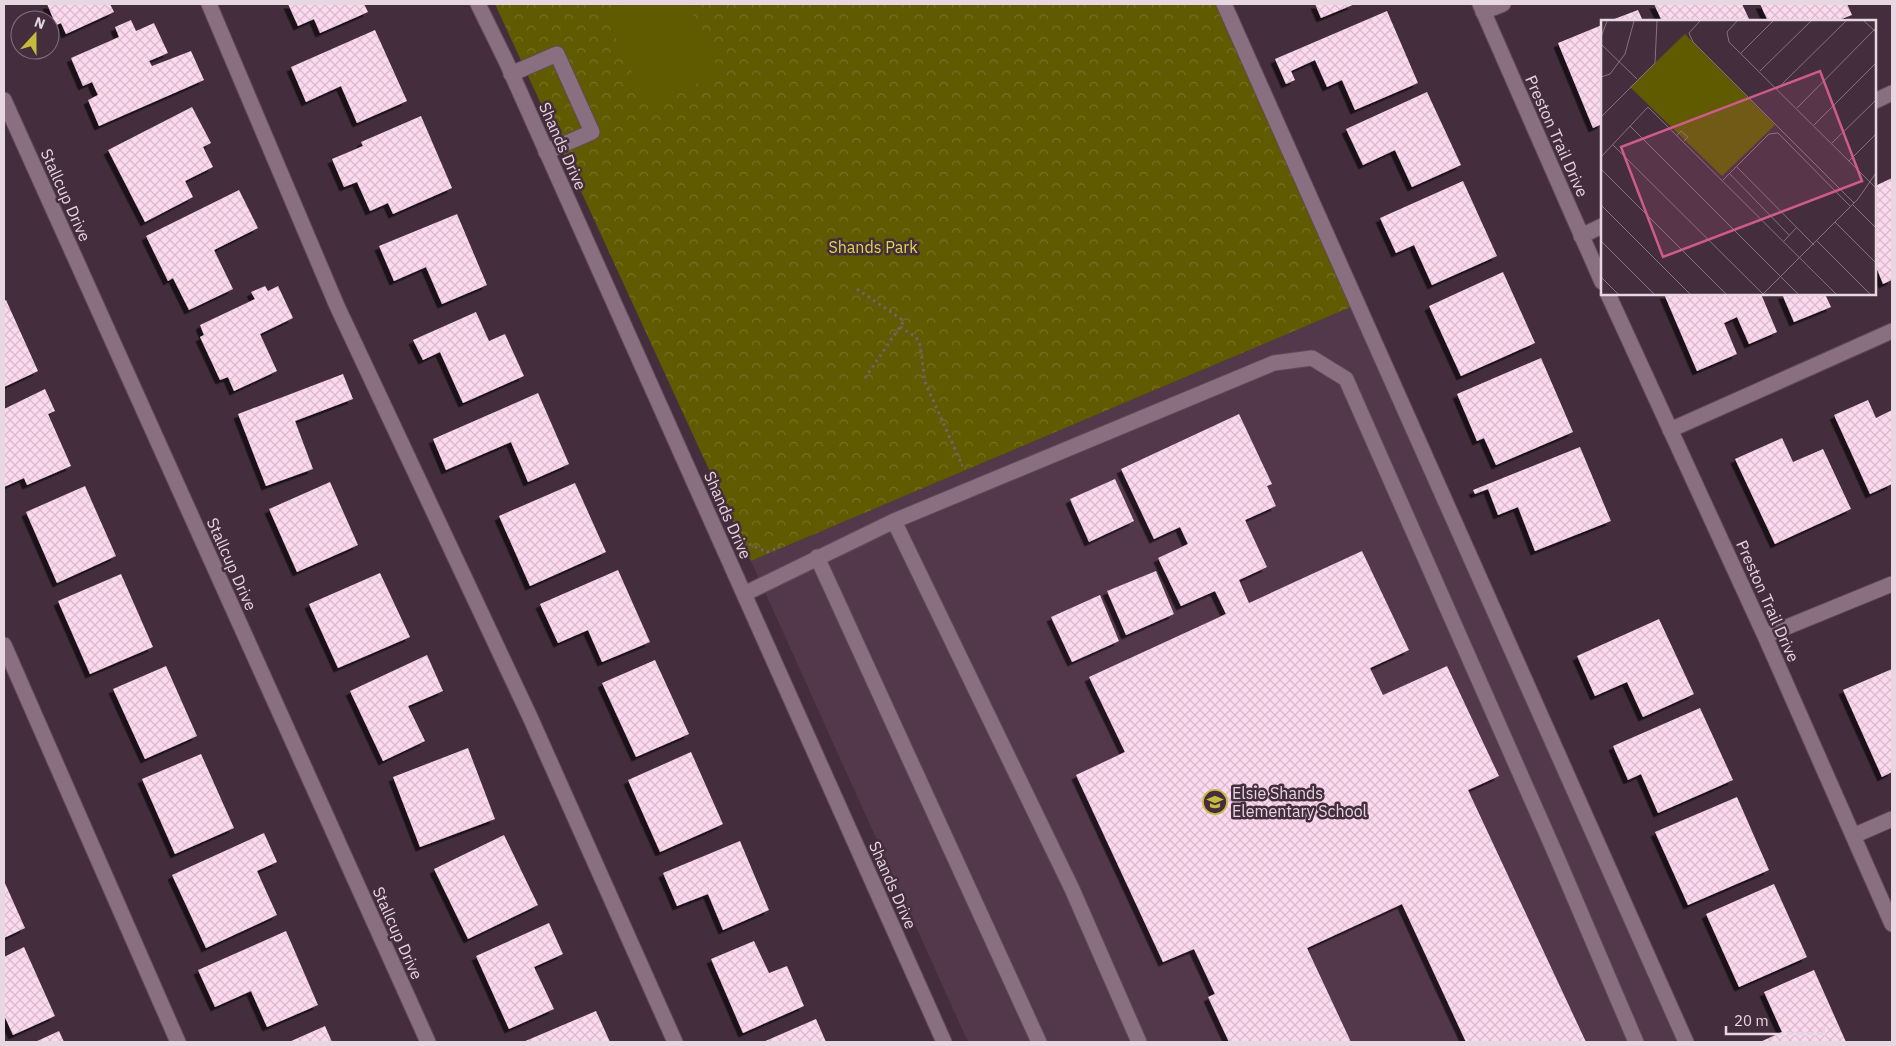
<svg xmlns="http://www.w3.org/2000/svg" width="1896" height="1046" viewBox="0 0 1896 1046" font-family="'IBM Plex Sans',sans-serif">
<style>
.built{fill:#53374a}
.park{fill:url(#park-crowns)}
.pitch{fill:#605a01}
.building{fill:url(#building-cross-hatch);filter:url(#shadow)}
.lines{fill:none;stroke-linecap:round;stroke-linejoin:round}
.minor-casing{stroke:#5f4c59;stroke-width:17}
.path{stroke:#75616e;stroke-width:3;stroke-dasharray:2.5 4;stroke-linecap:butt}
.minor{stroke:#896f80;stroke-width:15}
.labels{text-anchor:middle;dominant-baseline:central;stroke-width:5;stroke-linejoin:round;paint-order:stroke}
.street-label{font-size:16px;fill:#e6d7e0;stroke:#442e3d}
.park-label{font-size:16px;fill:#e1d74c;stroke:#442e3d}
.poi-label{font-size:16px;fill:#e6d7e0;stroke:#442e3d;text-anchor:start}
.inset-road{fill:none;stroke:#85727e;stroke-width:1}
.view{fill:#cf5b8a;fill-opacity:0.15;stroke:#cf5b8a;stroke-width:2.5}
.inset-edge{fill:none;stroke:#e6d7e0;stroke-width:2.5}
</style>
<defs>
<pattern id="park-crowns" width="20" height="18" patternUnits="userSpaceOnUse" patternTransform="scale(1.25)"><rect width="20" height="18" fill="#605a01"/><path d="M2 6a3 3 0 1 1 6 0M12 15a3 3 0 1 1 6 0" fill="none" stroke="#777126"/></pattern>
<pattern id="building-cross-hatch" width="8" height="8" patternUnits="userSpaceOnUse" patternTransform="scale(1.25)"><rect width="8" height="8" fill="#fdd9f0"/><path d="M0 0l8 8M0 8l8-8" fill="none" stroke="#d8bacd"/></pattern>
<filter id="shadow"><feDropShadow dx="-4.5" dy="4.5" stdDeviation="0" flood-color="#0009"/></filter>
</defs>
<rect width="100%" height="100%" fill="#442e3d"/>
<path class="built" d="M1351,307L1677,1042H968L751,561Z"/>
<path class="park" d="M495,4H1217L1351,307L751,561Z"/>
<path class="pitch" d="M624,4H689L720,73L647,106L604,12Z"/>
<path class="building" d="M47,4H110L114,12L66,34L61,23L56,25Z
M288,4H364L368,12L320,33L314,19L298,26Z
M1315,4H1355L1321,18Z
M1654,4H1742L1750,21H1662Z
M1760,4H1847L1852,15L1836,21H1768Z
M1638,10L1643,21H1609Z
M1387,11L1418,83L1355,110L1342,80L1327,87L1315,60L1291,71L1295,80L1286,84L1275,59Z
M131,20L136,31L154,23L168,53L149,61L152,66L191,51L204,80L99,126L88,100L98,95L92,82L83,86L71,58L119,37L115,27Z
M1602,25V124L1593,128L1558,43Z
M375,30L407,101L357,123L341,86L306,102L291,67Z
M1427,92L1461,165L1412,187L1395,150L1363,165L1346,129Z
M192,107L211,143L203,147L213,167L185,181L193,197L145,222L108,150Z
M421,116L452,188L393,214L388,203L370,211L357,182L344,187L332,159L363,146L361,142Z
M1892,178V280L1883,284L1875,264V186Z
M1463,181L1497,256L1432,285L1414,245L1396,253L1380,218Z
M239,190L258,228L214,250L233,289L189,310L173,278L168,281L146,236Z
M457,214L487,285L442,304L426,267L394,281L379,246Z
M1503,272L1535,343L1461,376L1429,306Z
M265,286L268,291L278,286L293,318L260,334L277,371L234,391L228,377L220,380L200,337L204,335L200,325L255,299L251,292Z
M1664,294H1761L1777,332L1749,344L1737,317L1724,323L1737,354L1697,371Z
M1782,294H1825L1831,307L1794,322Z
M6,300L38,371L4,387V301Z
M476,312L489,341L505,334L524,376L463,403L440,352L423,360L413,340Z
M1541,358L1573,432L1496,465L1484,438L1477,441L1457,394Z
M343,374L353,399L295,421L313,469L266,486L238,414Z
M45,389L55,411L48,414L71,466L27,485L24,478L4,487V409Z
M538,393L569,464L528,482L511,442L446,470L433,439Z
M1868,400L1876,418L1892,410V484L1870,494L1834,415Z
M1239,414L1272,484L1267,486L1276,506L1245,520L1267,567L1239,580L1249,603L1362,551L1409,650L1370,668L1383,695L1447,666L1499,776L1468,790L1586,1042H1466L1402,904L1307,948L1351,1042H1229L1208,997L1215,994L1194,949L1163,962L1076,775L1125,752L1089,677L1226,614L1215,591L1181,606L1158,558L1188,544L1180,527L1154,539L1121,469Z
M1782,438L1793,462L1823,449L1851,509L1775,544L1735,459Z
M1580,447L1611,521L1535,551L1518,507L1498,515L1488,489L1475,494L1473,490Z
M1115,479L1134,521L1089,542L1070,499Z
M330,482L358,545L297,572L269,509Z
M575,483L606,552L530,586L499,516Z
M85,486L116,556L57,583L26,512Z
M618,570L650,642L602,662L588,630L558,643L540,604Z
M1156,571L1174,614L1126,635L1107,591Z
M380,573L410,637L338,668L309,604Z
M121,574L153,647L90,674L58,601Z
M1100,595L1119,641L1072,662L1051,617Z
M1659,619L1694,694L1643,717L1627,682L1595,696L1577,656Z
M427,655L443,691L408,706L425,741L383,761L350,691Z
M655,660L689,734L636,757L602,683Z
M166,666L197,736L145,759L113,689Z
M1892,669V772L1882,777L1843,690Z
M1700,708L1733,780L1658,813L1641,774L1628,780L1613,746Z
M468,748L495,819L420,847L393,777Z
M691,752L723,824L660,852L628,780Z
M201,754L234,828L175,854L142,779Z
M1737,797L1769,870L1688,905L1655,832Z
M264,833L277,862L257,871L277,915L206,948L172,875Z
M504,835L538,905L468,939L434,869Z
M740,841L769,910L723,930L708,894L677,906L663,873Z
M4,881L25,928L4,938Z
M1774,884L1807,957L1739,987L1706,914Z
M549,923L563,954L534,967L554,1009L509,1029L476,956Z
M286,931L318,1005L267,1027L251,991L215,1007L198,970Z
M754,941L769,973L787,966L804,1006L743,1033L711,959Z
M24,947L55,1016L13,1035L4,1015V957Z
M1814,970L1846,1042H1760L1782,1032L1764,992Z
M596,1011L610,1042H523Z
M816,1019L826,1042H763Z
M325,1026L332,1042H289Z
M59,1031L64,1042H35Z"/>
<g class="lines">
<defs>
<path id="minor" d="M209,4L337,306L530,717L675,1042
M478,4L506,61L944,1042
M1224,4L1686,1042
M1480,4L1602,282
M1483,12L1503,4
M511,74L557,54L592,132L546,152
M4,100L428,1042
M1875,101L1892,93
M1581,236L1602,226
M1608,294L1765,636L1892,924
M1670,430L1892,331
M894,521L1072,889L1139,1042
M817,557L1039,1042
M744,594L894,521L1274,363L1312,358L1346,379L1556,855L1636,1042
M1765,636L1892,584
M4,645L178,1042
M1853,836L1892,819"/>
</defs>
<use href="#minor" class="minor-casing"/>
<path class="path" d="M857,289L904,321L865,378
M900,327L916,337L920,345L925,382L962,465H961
M749,544L767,552L780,547"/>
<use href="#minor" class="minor"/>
</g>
<defs>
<symbol id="school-ring" viewBox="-11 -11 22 22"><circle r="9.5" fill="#442e3d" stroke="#c5bc3d" stroke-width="1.5"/><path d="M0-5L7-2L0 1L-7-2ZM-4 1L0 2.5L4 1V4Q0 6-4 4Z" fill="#c5bc3d"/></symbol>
</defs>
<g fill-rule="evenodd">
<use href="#school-ring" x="1201" y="788" width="28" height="28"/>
</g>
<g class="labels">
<g class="street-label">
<text transform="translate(1557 136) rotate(66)">Preston Trail Drive</text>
<text transform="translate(563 146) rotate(66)">Shands Drive</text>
<text transform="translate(66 195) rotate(66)">Stallcup Drive</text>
<text transform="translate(728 515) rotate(66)">Shands Drive</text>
<text transform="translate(232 564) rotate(66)">Stallcup Drive</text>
<text transform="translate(1768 601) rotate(66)">Preston Trail Drive</text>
<text transform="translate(893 885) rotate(66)">Shands Drive</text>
<text transform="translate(398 933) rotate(66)">Stallcup Drive</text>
</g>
<g class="park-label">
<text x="873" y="247">Shands Park</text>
</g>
<g class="poi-label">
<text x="1232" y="793">Elsie Shands<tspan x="1232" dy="18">Elementary School</tspan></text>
</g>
</g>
<g transform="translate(1601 20)">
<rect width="275" height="275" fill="#442e3d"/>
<path d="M84,14L174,105L121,156L29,67Z" fill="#605a01"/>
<path class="inset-road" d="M99,1L88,13L92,22L253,183M136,1L126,12L128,22L275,168M263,1L275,12M0,17L6,1M0,24L36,59M140,33L172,1M159,51L210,1M0,57L9,54L24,34L33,1M176,69L245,1M196,88L275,8M0,97L54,43L56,1M213,105L275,43M29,106L197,274M76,115L80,111L87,117L83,121M231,123L275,80M12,125L162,274M0,137L47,87L235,274M248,141L275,114M135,146L213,225M0,149L125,274M128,153L188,215M122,160L168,114L177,113L249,186M251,184L275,208M0,185L89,274M234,202L275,243M0,221L53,274M183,221L196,207M216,221L269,274M0,257L17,274M162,274L257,179L275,153"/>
<path class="view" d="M219,51L261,161L62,237L20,127Z"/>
<rect width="275" height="275" class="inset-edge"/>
</g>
<rect width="1896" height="1046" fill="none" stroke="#e6d7e0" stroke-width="10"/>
<g transform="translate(35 35) rotate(21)"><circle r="24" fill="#442e3d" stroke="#85727e"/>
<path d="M0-4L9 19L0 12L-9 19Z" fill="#c5bc3d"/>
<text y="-8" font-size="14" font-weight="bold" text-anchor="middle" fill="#e6d7e0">N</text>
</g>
<path d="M1726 1026v8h98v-8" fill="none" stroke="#e6d7e0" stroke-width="2.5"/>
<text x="1734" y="1026" font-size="15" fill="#e6d7e0" stroke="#442e3d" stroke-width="4" paint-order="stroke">20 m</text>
</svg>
